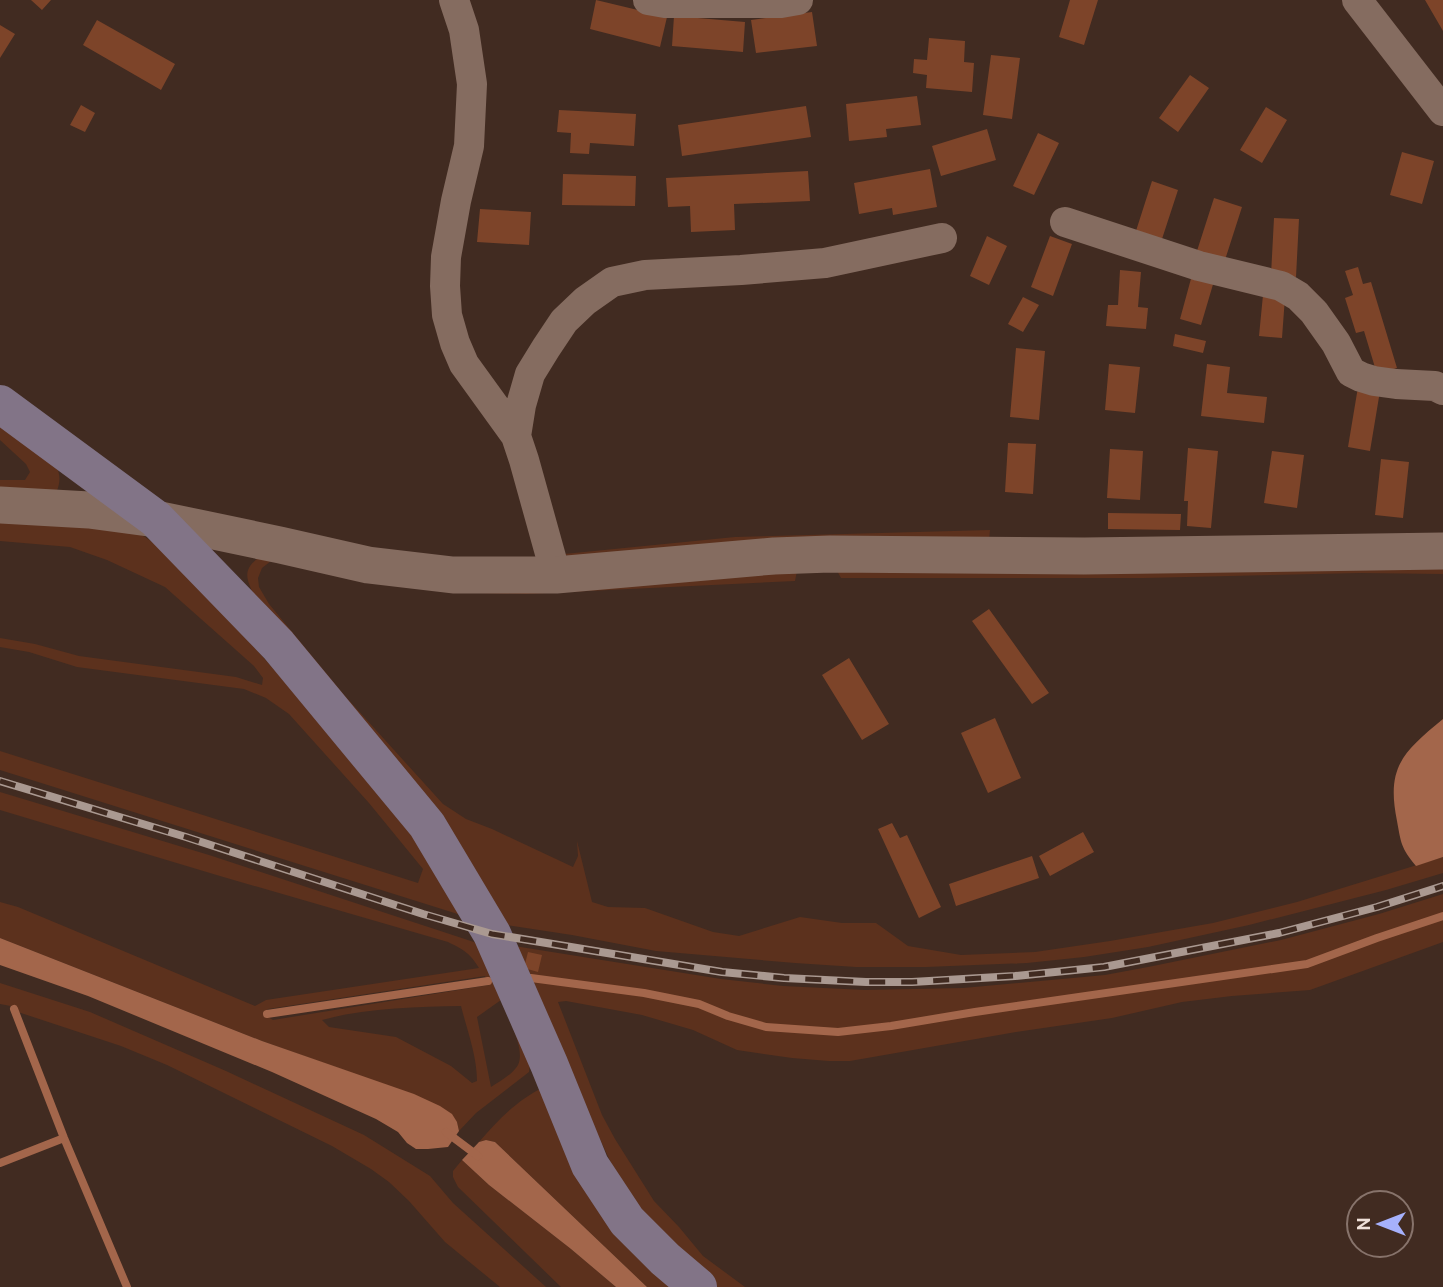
<svg xmlns="http://www.w3.org/2000/svg" width="1443" height="1287" viewBox="0 0 1443 1287" font-family="Overpass,sans-serif">
<style>
.green{fill:#5c311d;fill-rule:evenodd}
.water{fill:#a3664b}
.lines{fill:none;stroke-linecap:round;stroke-linejoin:round}
.stream{stroke:#a3664b;stroke-width:8}
.building{fill:#7d4429}
.minor{stroke:#856c60;stroke-width:30}
.tertiary{stroke:#856c60;stroke-width:37}
.secondary{stroke:#827487;stroke-width:38}
.rail-casing{stroke:#aa9991;stroke-width:8}
.rail{stroke:#412b21;stroke-width:5;stroke-dasharray:16;stroke-linecap:butt}
</style>
<rect width="100%" height="100%" fill="#412b21"/>
<path class="green" d="M0,420L55,463C60,473 61,480 57,491L0,497V480H25L30,472L26,464L0,440Z
M0,517L127,528L145,537L175,558L403,815L464,916L0,770V751L418,883L423,869L369,803L289,714L266,698L244,689L77,667L29,652L0,647V638L35,644L79,656L236,677L262,685L263,678L254,666L165,587L107,560L70,547L0,541Z
M990,530L989,541L574,559L564,554L735,537Z
M261,556L797,571L795,581L526,594L480,593L271,561L262,568L258,578L259,587L269,604L345,696L443,804L466,819L492,829L573,867L578,856L577,841L592,902L608,907L645,908L713,932L739,936L800,917L842,923H876L908,946L961,955L1035,952L1110,941L1213,923L1297,902L1443,857V873L1386,890L1249,925L1148,947L1084,957L1027,963L926,967H856L795,963L656,951L572,935L500,924L254,595C245,577 243,568 261,556Z
M1443,566V574L1360,573L1144,578H841L836,569Z
M0,792L209,855L480,944L530,1063L529,1072L476,1113L459,1131L457,1122L352,1073L262,1041L0,938V902L18,907L255,1006L266,1000L479,968C470,953 464,950 448,942L220,876L0,810ZM485,976L489,985L273,1020L263,1014L268,1009ZM501,1000C507,1016 526,1049 518,1065C513,1074 500,1081 491,1087L477,1017ZM461,1006C467,1030 477,1056 477,1081L472,1083L451,1066L396,1037L329,1027L322,1020C365,1008 416,1007 461,1006Z
M1443,894V915L1377,937L1307,963L975,1011L891,1025L838,1031L766,1026L729,1015L700,1003L644,992L527,975L508,945L721,979L783,986L865,990L963,988L1105,975L1148,967L1281,940L1379,914Z
M1443,917V942L1310,990L1232,996L1182,1002L1112,1018L1016,1032L850,1061H829L792,1058L737,1050L693,1030L642,1015L566,1001L558,1002L602,1115L615,1139L654,1201L679,1227L703,1256L745,1287H717L637,1206L613,1167L552,1037L531,979L644,994L699,1005L728,1017L766,1028L838,1033L891,1028L975,1013L1308,965L1377,939Z
M0,983L90,1012L226,1071L364,1135L430,1176L453,1203L546,1287H500L445,1242L409,1201L389,1182L371,1169L332,1146L167,1065L121,1046L18,1012L16,1007L0,1004Z
M544,1087L679,1287H647L495,1142L486,1140L479,1142C498,1120 517,1100 544,1087Z
M462,1160L489,1185L571,1249L616,1287H561L458,1187L453,1177V1171Z"/>
<path class="water" d="M1443,719V857L1416,866C1401,848 1401,843 1397,821C1386,767 1403,752 1443,719Z
M0,938L262,1041L414,1094L440,1106L452,1114L457,1122L459,1131L448,1147L428,1149H416L407,1143L398,1132L376,1119L272,1072L88,996L0,965Z
M486,1140L495,1142L647,1287H616L571,1249L489,1185L462,1160L479,1142Z"/>
<g class="lines">
<path class="stream" d="M531,978L644,993L699,1004L728,1016L766,1027L838,1032L891,1026L975,1012L1307,964L1377,938L1443,916
M14,1009L64,1138L127,1287
M267,1014L488,981
M446,1132L478,1156
M0,1163L64,1138"/>
</g>
<path class="building" d="M31,0H51L42,10Z
M596,0L667,17L660,47L590,29Z
M1070,0H1098L1084,45L1059,37Z
M1425,0H1443V31Z
M812,12L817,46L756,53L751,20Z
M674,16L745,22L743,52L672,46Z
M97,20L175,64L161,90L83,45Z
M0,25L15,34L0,58Z
M929,38L965,41L964,62L974,63L972,92L926,88L927,75L913,73L914,59L927,60Z
M991,55L1020,58L1012,119L983,115Z
M1190,75L1209,88L1178,132L1159,118Z
M917,96L921,125L886,129L887,137L849,141L846,104Z
M81,105L95,113L85,132L70,125Z
M806,106L811,137L682,156L678,125Z
M1266,107L1287,120L1262,163L1240,150Z
M559,110L636,114L634,146L590,143L589,154L570,153L571,133L557,132Z
M987,129L996,160L941,176L932,146Z
M1038,133L1059,143L1034,195L1013,186Z
M1402,152L1434,161L1422,204L1390,195Z
M930,169L937,207L893,215L892,208L859,214L854,183Z
M808,171L810,201L734,204L735,230L691,232L690,206L668,207L666,178Z
M563,174L636,176L635,206L562,205Z
M1152,181L1178,190L1161,242L1135,234Z
M1214,198L1242,207L1224,263L1196,254Z
M480,209L531,212L529,245L477,242Z
M1274,218L1299,219L1296,277L1271,275Z
M987,236L1007,246L989,285L970,276Z
M1050,236L1072,244L1053,296L1031,287Z
M1358,267L1363,284L1371,282L1397,368L1377,374L1364,331L1356,333L1345,298L1353,295L1345,271Z
M1120,270L1141,272L1138,307L1148,308L1146,329L1106,326L1108,305H1118Z
M1192,275L1214,281L1201,325L1180,319Z
M1263,295L1285,297L1282,338L1259,336Z
M1023,297L1039,305L1023,332L1008,324Z
M1175,334L1206,341L1203,353L1173,346Z
M1016,348L1045,351L1039,420L1010,417Z
M1109,364L1140,367L1135,413L1105,410Z
M1207,364L1230,367L1227,393L1267,397L1264,423L1201,416Z
M1358,387L1380,391L1370,451L1348,447Z
M1008,443L1036,444L1033,494L1005,492Z
M1188,448L1218,451L1211,528L1187,526L1188,501H1184Z
M1110,449L1143,451L1140,500L1107,498Z
M1272,451L1304,455L1297,508L1264,503Z
M1381,459L1409,462L1403,518L1375,515Z
M1108,513L1181,514L1180,530L1108,529Z
M989,609L1049,693L1032,704L972,621Z
M849,658L889,724L862,740L822,675Z
M995,718L1021,778L988,793L961,733Z
M892,823L900,838L907,835L941,907L919,918L878,829Z
M1083,832L1094,852L1050,876L1039,856Z
M1032,856L1039,878L956,906L949,884Z
M528,952L542,955L538,972L524,968Z"/>
<g class="lines">
<path class="minor" d="M454,0L464,30L472,84L469,146L456,201L446,257L445,286L447,315L455,343L464,364L516,436L524,460L556,575
M648,0L665,3H781L798,0
M1357,0L1443,111
M1065,222L1199,266L1281,286L1298,296L1314,312L1336,343L1351,372L1361,377L1374,381L1396,384L1435,386L1443,390
M516,436L521,405L530,374L546,348L564,321L585,301L612,282L645,275L741,270L825,263L942,238"/>
<path class="tertiary" d="M0,505L89,510L156,519L280,545L368,565L453,575H556L774,556L830,554L1084,556L1443,551"/>
<path class="secondary" d="M0,404L156,519L278,645L427,825L492,934L549,1064L590,1165L627,1221L665,1259L698,1287"/>
<defs>
<path id="rail" d="M0,781L186,837L423,914L492,934L722,972L784,978L866,982H912L1015,976L1104,967L1279,933L1377,907L1443,886"/>
</defs>
<use href="#rail" class="rail-casing"/>
<use href="#rail" class="rail"/>
</g>
<g transform="translate(1380 1224) rotate(270)"><circle r="33" fill="#412b21" stroke="#87736b" stroke-width="2"/>
<path d="M0-5L12 26L0 18L-12 26Z" fill="#a6b1fc"/>
<text y="-10" font-size="19" font-weight="bold" text-anchor="middle" fill="#efe0d9">N</text>
</g>
</svg>
